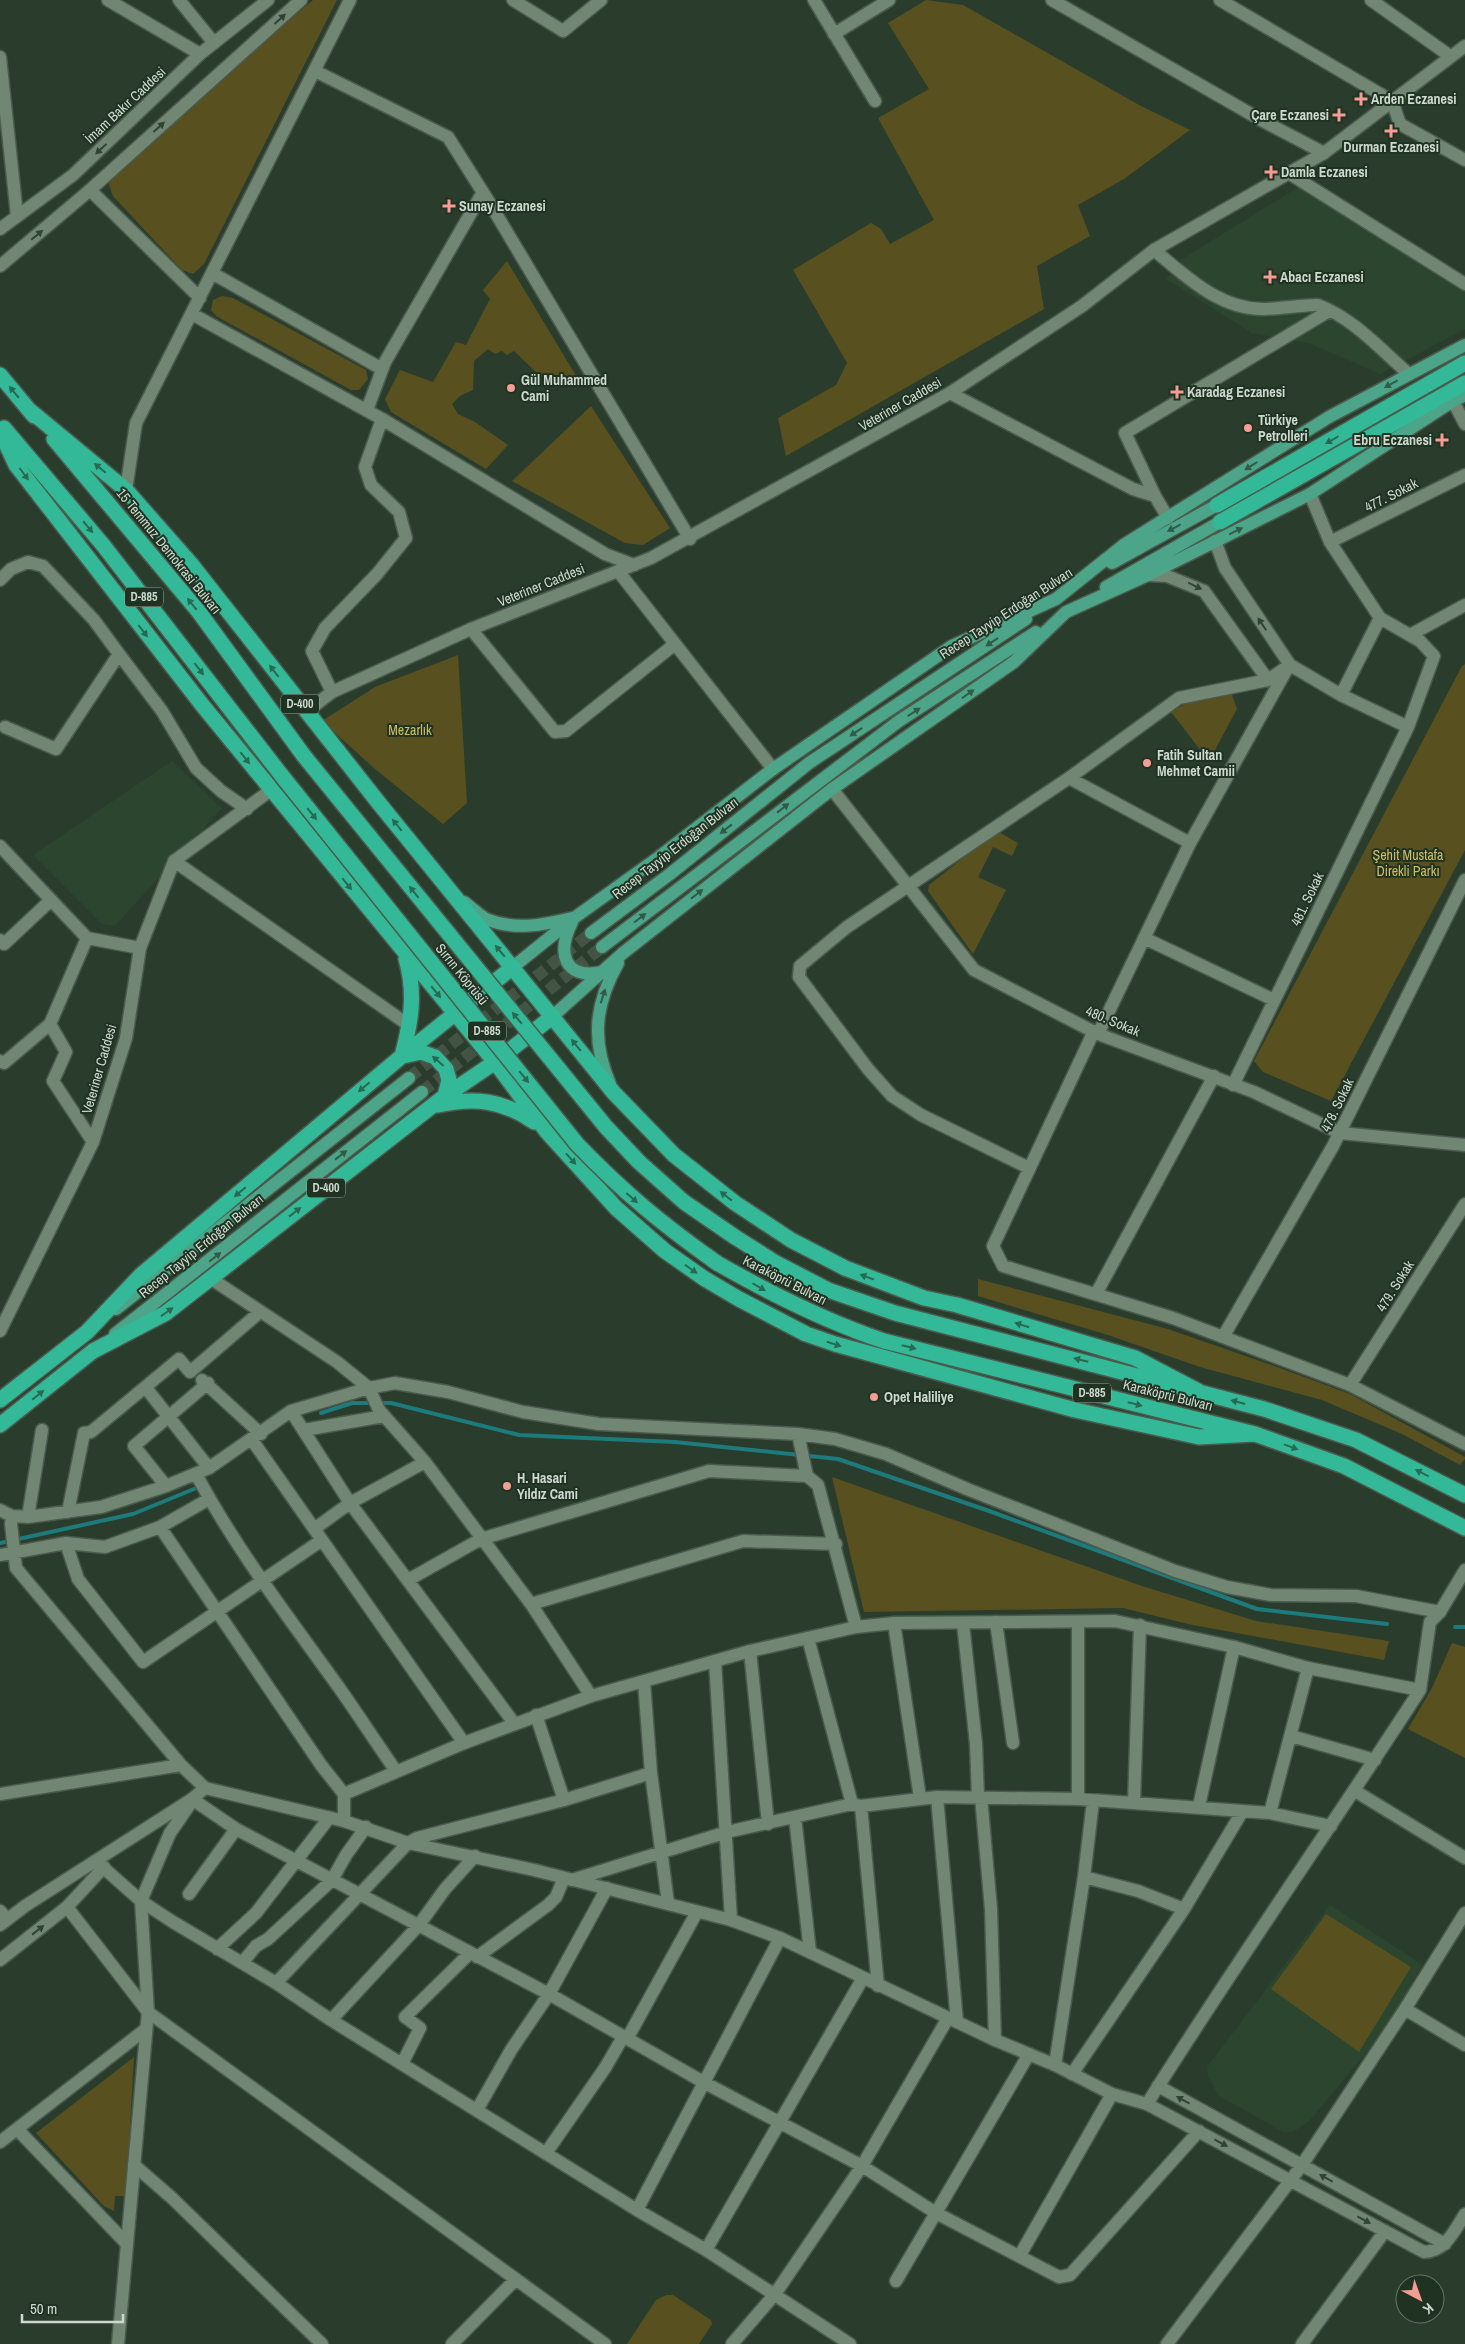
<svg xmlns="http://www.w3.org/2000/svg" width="1465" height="2344" viewBox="0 0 1465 2344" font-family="'Archivo Narrow',sans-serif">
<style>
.built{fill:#2c452f}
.green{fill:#58501e}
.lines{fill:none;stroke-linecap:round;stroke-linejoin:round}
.stream{stroke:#1e7b7d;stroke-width:4}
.primary-tunnel{stroke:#435445;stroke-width:12;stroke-dasharray:12 6;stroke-linecap:butt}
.street-casing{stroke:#4a5a4d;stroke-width:15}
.secondary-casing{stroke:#4a5a4d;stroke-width:15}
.primary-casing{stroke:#4a5a4d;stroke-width:15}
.highway-casing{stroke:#4a5a4d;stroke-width:18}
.street{stroke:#718673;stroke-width:12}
.secondary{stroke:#718673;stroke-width:12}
.primary{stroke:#4ca589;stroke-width:12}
.highway{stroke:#33b998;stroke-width:15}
.highway-bridge-casing{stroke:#4a5a4d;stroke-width:18;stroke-linecap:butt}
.highway-bridge{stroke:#33b998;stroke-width:15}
.oneway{fill:#304433}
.oneway2{fill:#2f5b47}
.oneway3{fill:#286952}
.poi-dot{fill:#f59c93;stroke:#203323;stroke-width:2}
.labels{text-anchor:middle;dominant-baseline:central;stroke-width:4;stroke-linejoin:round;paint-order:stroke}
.shield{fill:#203323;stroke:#9aa79b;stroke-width:1}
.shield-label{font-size:12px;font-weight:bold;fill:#ced9cf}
.poi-label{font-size:14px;font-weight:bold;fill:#ced9cf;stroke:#203323;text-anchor:start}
.street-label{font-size:14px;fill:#ced9cf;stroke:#203323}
.park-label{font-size:14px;fill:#d0bf66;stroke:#203323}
</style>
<rect width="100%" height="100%" fill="#2a3d2d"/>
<path class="built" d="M1299,187L1465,288V329L1380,374L1311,344L1252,333L1166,279L1182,259Z
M172,761L222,808L115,926L102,924L33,855Z
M1330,1905L1422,1964L1383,2039L1371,2047L1309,2121L1293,2132H1283L1218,2095L1208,2076L1207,2067Z"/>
<path class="green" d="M313,0H337L204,264L193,274L182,270L113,196L109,185V172Z
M926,0L963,5L1139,105L1190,130L1124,179L1078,205L1090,236L1037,266L1044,309L786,456L778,418L836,385L847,363L793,270L871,223L881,229L890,244L934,220L878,118L929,89L888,23Z
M507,261L578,379L560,385L541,377L514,351L507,355L502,351L495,354L488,349L474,361L473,390L460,396L452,404L458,414L475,422L508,445L486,469L391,412L385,399L400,370L433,382L456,342L466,345L490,299L483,290Z
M222,296L233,298L366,370L368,379L359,390H351L216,316L211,310L213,300Z
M591,406L670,528L643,545L625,543L512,481Z
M458,655L467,803L443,824L375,769L322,721L375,687Z
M1465,664V850L1331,1101L1263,1072L1254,1061L1462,666Z
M1220,684L1231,692L1237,709L1209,761L1171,712Z
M997,831L1018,843L1012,856L993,847L978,877L1006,890L973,954L928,891L929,885Z
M978,1279L1168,1329L1280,1368L1350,1394L1465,1457V1459L1460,1465L1402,1434L1322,1400L1200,1367L1108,1335L978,1296Z
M832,1477L1142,1586L1256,1621L1389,1641L1384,1660L1188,1624L1123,1608L864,1612Z
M1452,1643L1465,1647V1758L1408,1729L1432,1688Z
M1326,1914L1411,1967L1359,2052L1271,1989Z
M134,2057L126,2196H115L114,2211L104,2206L36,2133Z
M666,2295H673L711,2320L712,2324L699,2344H627L656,2300Z"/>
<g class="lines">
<path class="stream" d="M379,1403H391L519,1435L675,1442L838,1459L992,1512L1257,1609L1387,1624
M321,1413L352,1403H372
M0,1543L133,1514L194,1489
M1455,1627H1465"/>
<path class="primary-tunnel" d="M409,1078L591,933
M422,1092L602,947"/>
<defs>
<path id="street" d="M108,0L200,54
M179,0L214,43
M513,0L563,31L601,0
M814,0L875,101
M1052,0L1263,121L1324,153
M1220,0L1392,101L1400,124L1465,160
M1371,0L1450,56
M834,34L889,0
M0,57L17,216
M315,71L448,137L489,202L690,539
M1290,174L1465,284
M90,190L200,298
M1154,250C1187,277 1220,310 1265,309C1274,309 1315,304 1318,305C1353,318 1381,350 1409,374
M212,273L382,369
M192,314L382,419L605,554L634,565
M950,393L1133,489L1155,496L1168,518
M1453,401L1465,424
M367,410L385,362L483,192
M126,490L136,423L350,0
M1155,496L1125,433L1329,311
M1215,541L1225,568L1290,665L1341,695L1408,727
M1330,542L1465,475
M618,571L773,769
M1148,575L1167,576L1204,591L1268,680
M0,580L11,569L28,562L43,566L94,620L119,654L162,711L196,768L221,791L247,809
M471,629L555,732L566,731L675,644
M1410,635L1465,605
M332,692L312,651L325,628L377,574L406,538L399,512L371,485L365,467L382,419
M1341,695L1380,618
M5,727L56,749L119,654
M1069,778L1190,843
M0,846L87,938L140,948
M174,861L410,1026
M1144,938L1274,1000
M0,940L4,944L51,900
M50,1024L66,1052L53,1081L93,1142
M1094,1031L993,1246L1003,1266L1173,1318L1350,1385L1465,1444
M1098,1034L1190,843L1288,667
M0,1061L4,1063L50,1024L87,938
M1233,1085L1408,727L1434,656L1420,641L1380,618L1330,542L1310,494
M1029,1168L921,1115L892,1096L868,1069L799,977L800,966L847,927L1069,778L1179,698L1268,680L1290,665
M210,1278L337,1362L369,1388L379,1410L425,1462L531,1604L591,1696
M1096,1294L1214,1076
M0,1331L93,1142L126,1038L140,948L174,861L271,790
M1223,1337L1333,1146L1465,880
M202,1380L261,1434
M1350,1385L1465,1204
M146,1388L209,1468
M291,1411L350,1503L514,1723
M304,1430L384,1416
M798,1434L807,1476
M252,1440L464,1743
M196,1474C237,1551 290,1619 340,1689C359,1716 377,1744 396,1771
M166,1486L134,1446L208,1383
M0,1510L12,1516L28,1517L101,1507L166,1486L209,1468L291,1411L369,1388L395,1383L448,1392L523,1412L599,1424L798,1434L835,1439L886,1454L967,1489L1175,1571L1227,1587L1271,1595L1356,1596L1440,1612
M68,1512L84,1433L91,1432L179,1359L190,1372L260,1312
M12,1516L11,1524L16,1568L181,1765L205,1788
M28,1517L42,1430
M160,1527L321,1765L344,1794
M314,1529L350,1503L425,1462
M66,1543L78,1579L143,1662L322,1540
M0,1555L66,1543L105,1547L160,1527L209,1499
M408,1580L481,1539L709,1471L807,1476L818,1485L856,1627
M531,1604L743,1541L836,1544
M996,1622L1013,1743
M894,1623L920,1798
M963,1623L976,1744L978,1797
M808,1638L852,1804
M750,1651L768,1824
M715,1661L731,1920
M644,1682L651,1773L668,1903
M536,1715L564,1800
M1291,1736L1375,1760
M1355,1791L1465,1858
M0,1794L181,1765
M937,1797L957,2022
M981,1797L991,1909L995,2040
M192,1799L236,1829L549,1994L705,2083L862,2166L936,2213L1059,2277L1070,2275L1199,2131
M1078,1799V1622
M1134,1803L1140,1625
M861,1806L878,1986
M1199,1806L1234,1647
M1270,1813L1308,1668
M795,1817L810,1952
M97,1862L141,1901L173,1922L276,1983L331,2020L637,2210L706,2250L850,2344
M1084,1877L1138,1891L1184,1909
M572,1880L727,1832L852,1804L861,1806L937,1797L1078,1799L1270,1813L1331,1826
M189,1894L236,1829
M67,1907L148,2012L605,2344
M0,1911L7,1919
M217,1949L256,1913L329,1818
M477,1957L548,1905L556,1897L564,1878
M242,1963L256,1946L268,1939L332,1880L346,1855L366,1827
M276,1983L408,1843L417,1838L564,1800L651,1773
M1405,2009L1465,2045
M331,2020L419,1925L445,1889L475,1856
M627,2039L697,1912
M402,2064L420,2028L405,2017L470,1953
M1055,2065L1084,1877L1093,1801
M1072,2074L1184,1909L1242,1812
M1158,2086L1445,2244
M1147,2104L1424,2252C1446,2251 1454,2231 1465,2214
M477,2110L511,2050L549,1994L607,1888
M17,2129L127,2244
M0,2142L146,2029
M546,2153L605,2068L623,2037
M134,2165L172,2198L322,2344
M637,2210L780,1938
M706,2250L863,1978
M1020,2255L1112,2094
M896,2281L1029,2054
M452,2344L516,2279
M732,2344L775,2294L862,2166L948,2018
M1167,2344L1302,2165L1405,2009L1465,1913
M1302,2344L1385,2231"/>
<path id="secondary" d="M0,229L73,175L200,54L268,0
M0,266L90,190L301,0
M306,712L332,692L471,629L651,558L950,393L1082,306L1154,250L1324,153L1465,46
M832,789L974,970L1098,1034L1254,1092L1340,1133L1465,1145
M1420,1690L1430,1622L1440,1612L1465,1570
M0,1925L25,1906L192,1799L205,1788L344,1821L408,1843L534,1870L731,1920L780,1938L995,2040L1055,2065L1112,2094L1147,2104C1235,1964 1330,1829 1420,1690L1308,1668L1234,1647L1115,1621L894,1623L856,1627L750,1651L591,1696L464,1743L344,1794V1821
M0,1960L67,1907L104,1867
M118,2344L148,2012L141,1901L170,1833L190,1804"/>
<path id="primary" d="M1112,563L1217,505
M1106,587L1220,522
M464,902C471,907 479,915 486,919C515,931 543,925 572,918
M572,922C557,952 563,980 602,972
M591,933L670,874L809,763L1026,619
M602,947L899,721L1036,632
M513,967L574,918L659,857L773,769L952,646L1056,599L1125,544L1329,417L1465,345
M553,1016L623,953L832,789L1014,662L1066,612L1148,575L1310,494L1453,401L1465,395
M610,1084C591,1040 595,1004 618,963
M116,1309L409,1078
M115,1334L422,1092"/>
<path id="highway" d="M0,375L34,416
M28,409L126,490L191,564L378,802L614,1093L674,1155L735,1203L791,1240L845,1268L924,1298L957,1305L1135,1358L1198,1391
M4,428L103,545L282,776
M0,431L16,465L203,706L495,1062L547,1132L616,1208L665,1251L705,1279L739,1299L806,1334L835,1344L1075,1410L1199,1437L1255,1434
M54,439L199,612L304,756
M1217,505L1465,363
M1220,522L1465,383
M402,1056C411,1022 416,993 406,959
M403,1056L421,1052L435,1057L446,1069L449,1080L445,1096
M438,1105C474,1097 503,1100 534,1122
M735,1237L776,1263L828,1290L895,1313L1264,1409L1356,1440L1465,1495
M717,1263C771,1294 825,1321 884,1341L1255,1434L1344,1466L1465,1528
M0,1400L87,1332L141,1275L402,1056L513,967
M0,1425L93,1351L166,1313L445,1096L495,1062L553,1016"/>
</defs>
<use href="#street" class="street-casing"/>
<use href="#secondary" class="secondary-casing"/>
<use href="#primary" class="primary-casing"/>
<use href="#highway" class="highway-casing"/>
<use href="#street" class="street"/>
<use href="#secondary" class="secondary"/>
<use href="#primary" class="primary"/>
<use href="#highway" class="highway"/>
<defs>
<path id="highway-bridge" d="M304,756L606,1127L639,1162L684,1202L735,1237
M282,776L577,1144C622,1191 663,1225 717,1263"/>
</defs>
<use href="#highway-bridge" class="highway-bridge-casing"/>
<use href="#highway-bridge" class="highway-bridge"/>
</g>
<defs><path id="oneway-solid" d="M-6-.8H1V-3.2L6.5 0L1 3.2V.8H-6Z" transform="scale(1.25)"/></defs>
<g class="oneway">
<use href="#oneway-solid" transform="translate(280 19) rotate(-42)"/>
<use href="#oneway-solid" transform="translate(159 127) rotate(-42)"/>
<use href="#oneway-solid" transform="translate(101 149) rotate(137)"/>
<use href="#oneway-solid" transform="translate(37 235) rotate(-40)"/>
<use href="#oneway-solid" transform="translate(1195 586) rotate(26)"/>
<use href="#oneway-solid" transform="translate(1262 624) rotate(-124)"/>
<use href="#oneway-solid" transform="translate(38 1930) rotate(-38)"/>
<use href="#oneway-solid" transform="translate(1183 2100) rotate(-151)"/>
<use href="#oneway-solid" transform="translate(1221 2143) rotate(28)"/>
<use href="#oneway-solid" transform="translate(1326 2178) rotate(-151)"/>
<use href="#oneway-solid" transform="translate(1364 2220) rotate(28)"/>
</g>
<g class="oneway2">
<use href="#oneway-solid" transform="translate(1391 384) rotate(151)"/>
<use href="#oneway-solid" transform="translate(1251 466) rotate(148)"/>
<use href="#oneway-solid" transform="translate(1174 528) rotate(152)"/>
<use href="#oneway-solid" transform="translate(1236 531) rotate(-26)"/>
<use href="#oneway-solid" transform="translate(992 642) rotate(146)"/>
<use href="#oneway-solid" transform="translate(968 694) rotate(-35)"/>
<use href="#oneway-solid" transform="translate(914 712) rotate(-33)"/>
<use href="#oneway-solid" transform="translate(856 732) rotate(146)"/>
<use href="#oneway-solid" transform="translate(783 808) rotate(-38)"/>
<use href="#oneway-solid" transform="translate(726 829) rotate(142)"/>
<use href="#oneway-solid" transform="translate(697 894) rotate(-38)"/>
<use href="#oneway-solid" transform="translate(640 918) rotate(-37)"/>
<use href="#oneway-solid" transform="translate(603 996) rotate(-73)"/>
<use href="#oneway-solid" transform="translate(341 1155) rotate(-38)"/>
<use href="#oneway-solid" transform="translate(215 1257) rotate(-39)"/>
</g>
<g class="oneway3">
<use href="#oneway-solid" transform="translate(14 392) rotate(-130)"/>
<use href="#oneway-solid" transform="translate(1332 440) rotate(150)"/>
<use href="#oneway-solid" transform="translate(100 468) rotate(-141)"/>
<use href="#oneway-solid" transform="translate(24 474) rotate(53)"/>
<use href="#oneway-solid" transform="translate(88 527) rotate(50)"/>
<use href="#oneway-solid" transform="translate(192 604) rotate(-129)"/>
<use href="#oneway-solid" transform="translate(143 631) rotate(52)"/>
<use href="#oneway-solid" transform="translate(199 669) rotate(52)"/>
<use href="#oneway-solid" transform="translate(274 671) rotate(-128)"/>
<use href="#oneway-solid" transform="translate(245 758) rotate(51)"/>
<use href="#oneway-solid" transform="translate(312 814) rotate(51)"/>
<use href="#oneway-solid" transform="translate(397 825) rotate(-129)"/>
<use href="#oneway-solid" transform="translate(347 884) rotate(51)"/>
<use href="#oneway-solid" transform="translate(414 892) rotate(-129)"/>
<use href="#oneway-solid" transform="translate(500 951) rotate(-130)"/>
<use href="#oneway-solid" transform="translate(436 992) rotate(50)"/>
<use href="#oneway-solid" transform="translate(517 1018) rotate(-130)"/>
<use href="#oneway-solid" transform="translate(576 1045) rotate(-129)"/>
<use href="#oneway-solid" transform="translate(438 1061) rotate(-139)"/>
<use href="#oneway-solid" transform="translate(524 1077) rotate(51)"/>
<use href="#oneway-solid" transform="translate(364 1087) rotate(140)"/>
<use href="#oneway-solid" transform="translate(571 1159) rotate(48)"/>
<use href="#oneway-solid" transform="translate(240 1192) rotate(140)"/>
<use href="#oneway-solid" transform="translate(726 1196) rotate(-142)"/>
<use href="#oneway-solid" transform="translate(632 1198) rotate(41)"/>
<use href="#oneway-solid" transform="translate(295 1212) rotate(-38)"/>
<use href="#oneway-solid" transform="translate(691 1269) rotate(35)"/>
<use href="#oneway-solid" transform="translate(867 1277) rotate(-160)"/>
<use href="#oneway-solid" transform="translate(759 1287) rotate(30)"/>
<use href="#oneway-solid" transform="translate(167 1312) rotate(-35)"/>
<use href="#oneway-solid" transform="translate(1022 1325) rotate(-163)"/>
<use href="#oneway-solid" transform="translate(834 1344) rotate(18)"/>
<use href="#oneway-solid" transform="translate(909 1347) rotate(14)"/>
<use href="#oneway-solid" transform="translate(1081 1360) rotate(-166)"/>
<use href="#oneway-solid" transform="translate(38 1395) rotate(-39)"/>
<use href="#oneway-solid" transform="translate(1238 1402) rotate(-165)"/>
<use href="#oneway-solid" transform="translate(1135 1404) rotate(14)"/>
<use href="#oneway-solid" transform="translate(1291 1447) rotate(20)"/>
<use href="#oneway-solid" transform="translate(1422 1473) rotate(-153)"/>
</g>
<g class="poi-dot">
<path d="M1358.5 91.5h5v5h5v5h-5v5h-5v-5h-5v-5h5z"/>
<path d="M1336.5 107.5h5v5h5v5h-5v5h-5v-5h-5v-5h5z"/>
<path d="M1388.5 123.5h5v5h5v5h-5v5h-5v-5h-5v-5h5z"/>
<path d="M1268.5 164.5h5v5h5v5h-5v5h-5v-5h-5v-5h5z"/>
<path d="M446.5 198.5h5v5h5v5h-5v5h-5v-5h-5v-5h5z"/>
<path d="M1267.5 269.5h5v5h5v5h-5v5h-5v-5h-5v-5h5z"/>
<circle cx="511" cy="388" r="5"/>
<path d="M1174.5 384.5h5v5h5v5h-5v5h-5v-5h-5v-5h5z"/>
<circle cx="1248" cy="428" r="5"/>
<path d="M1439.5 432.5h5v5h5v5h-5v5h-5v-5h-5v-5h5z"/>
<circle cx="1147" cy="763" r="5"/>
<circle cx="874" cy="1397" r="5"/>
<circle cx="507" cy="1486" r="5"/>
</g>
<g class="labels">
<g class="shield">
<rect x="125" y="587.5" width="38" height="19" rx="4"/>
<rect x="281" y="694.5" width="38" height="19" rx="4"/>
<rect x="468" y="1021.5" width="38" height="19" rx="4"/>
<rect x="307" y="1178.5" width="38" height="19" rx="4"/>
<rect x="1073" y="1383.5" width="38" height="19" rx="4"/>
</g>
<g class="shield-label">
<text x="144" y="597">D-885</text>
<text x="300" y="704">D-400</text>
<text x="487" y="1031">D-885</text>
<text x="326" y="1188">D-400</text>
<text x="1092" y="1393">D-885</text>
</g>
<g class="poi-label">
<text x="1371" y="99">Arden Eczanesi</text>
<text x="1329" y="115" text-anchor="end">Çare Eczanesi</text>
<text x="1391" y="147" text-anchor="middle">Durman Eczanesi</text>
<text x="1281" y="172">Damla Eczanesi</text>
<text x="459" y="206">Sunay Eczanesi</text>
<text x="1280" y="277">Abacı Eczanesi</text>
<text x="521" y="380">Gül Muhammed<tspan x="521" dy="16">Cami</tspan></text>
<text x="1187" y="392">Karadag Eczanesi</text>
<text x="1258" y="420">Türkiye<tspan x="1258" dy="16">Petrolleri</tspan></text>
<text x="1432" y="440" text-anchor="end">Ebru Eczanesi</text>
<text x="1157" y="755">Fatih Sultan<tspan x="1157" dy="16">Mehmet Camii</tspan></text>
<text x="884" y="1397">Opet Haliliye</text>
<text x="517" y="1478">H. Hasari<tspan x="517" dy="16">Yıldız Cami</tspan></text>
</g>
<g class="street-label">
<text transform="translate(125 105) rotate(-43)">İmam Bakır Caddesi</text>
<text transform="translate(900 404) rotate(-30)">Veteriner Caddesi</text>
<text transform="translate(1391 495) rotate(-27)">477. Sokak</text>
<text transform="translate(169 551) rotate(51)">15 Temmuz Demokrasi Bulvarı</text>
<text transform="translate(541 585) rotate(-22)">Veteriner Caddesi</text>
<text transform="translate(1006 613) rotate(-33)">Recep Tayyip Erdoğan Bulvarı</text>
<text transform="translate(675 848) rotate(-38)">Recep Tayyip Erdoğan Bulvarı</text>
<text transform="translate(1307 899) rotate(-64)">481. Sokak</text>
<text transform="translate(462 974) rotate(51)">Sırrın Köprüsü</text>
<text transform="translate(1113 1021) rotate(23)">480. Sokak</text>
<text transform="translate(99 1069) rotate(-74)">Veteriner Caddesi</text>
<text transform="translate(1337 1105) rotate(-64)">478. Sokak</text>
<text transform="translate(201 1246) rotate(-39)">Recep Tayyip Erdoğan Bulvarı</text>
<text transform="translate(785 1280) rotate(27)">Karaköprü Bulvarı</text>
<text transform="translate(1395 1286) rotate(-58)">479. Sokak</text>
<text transform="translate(1168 1395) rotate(14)">Karaköprü Bulvarı</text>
</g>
<g class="park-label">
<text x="410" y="730">Mezarlık</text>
<text x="1408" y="855">Şehit Mustafa<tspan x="1408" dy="16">Direkli Parkı</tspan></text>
</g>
</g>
<g transform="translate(1420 2299) rotate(139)"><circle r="24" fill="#203323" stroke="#667568"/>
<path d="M0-4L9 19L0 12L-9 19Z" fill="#f59c93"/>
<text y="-8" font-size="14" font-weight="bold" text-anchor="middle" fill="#ced9cf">K</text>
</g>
<path d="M22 2314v8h101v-8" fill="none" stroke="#ced9cf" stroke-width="2.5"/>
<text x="30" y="2314" font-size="15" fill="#ced9cf" stroke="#203323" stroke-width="4" paint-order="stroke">50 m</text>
</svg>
